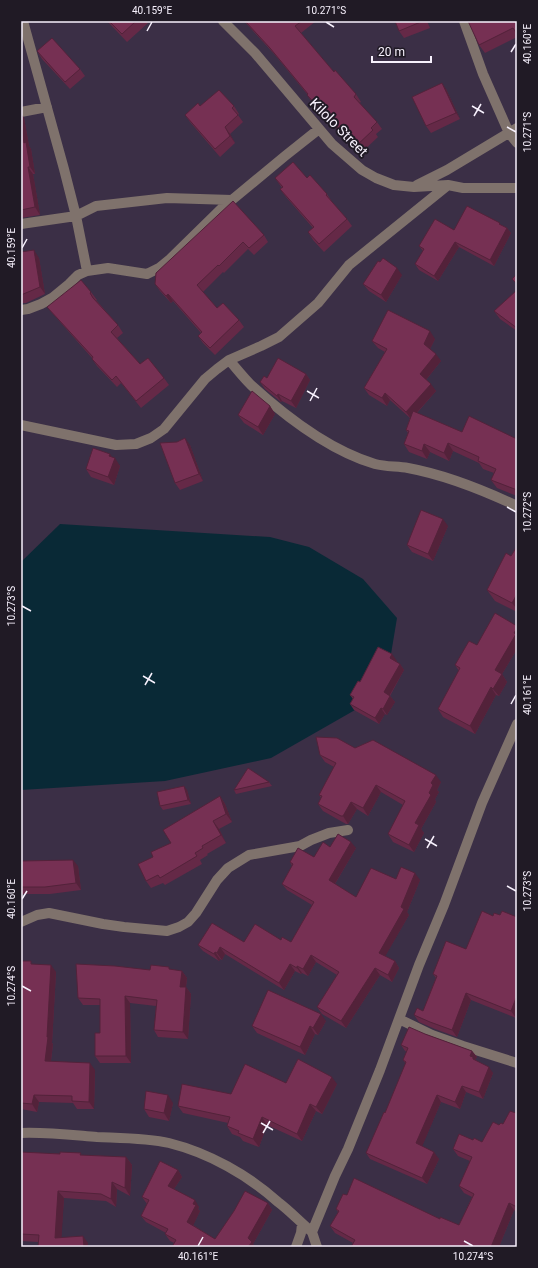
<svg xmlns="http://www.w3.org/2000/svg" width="538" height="1268" viewBox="0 0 538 1268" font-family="Roboto,sans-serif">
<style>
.water{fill:#092936}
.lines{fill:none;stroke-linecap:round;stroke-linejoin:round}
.minor{stroke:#7f726c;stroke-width:10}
.wall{fill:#652947}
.shaded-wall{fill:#53223a}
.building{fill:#763053;stroke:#53223a}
.ticks{fill:none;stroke:#f7f1fd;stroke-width:1.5}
.labels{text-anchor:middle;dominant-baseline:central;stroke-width:4;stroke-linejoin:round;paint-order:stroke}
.street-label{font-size:14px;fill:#f7f1fd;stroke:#201a25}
.neatline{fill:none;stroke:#f7f1fd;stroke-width:1.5}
.ticks-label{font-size:10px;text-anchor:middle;fill:#f7f1fd}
</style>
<rect width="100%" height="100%" fill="#3b2f46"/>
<path class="water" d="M60,524L270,537L309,547L363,579L397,618L389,666L369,702L271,758L165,781L21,790V562Z"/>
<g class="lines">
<path class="minor" d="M23,21L64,169L76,216L87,271
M223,21L255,53L332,144L362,170L376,178L394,185L414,187L448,185L463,188H517
M464,21L483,74L509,133L517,143
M21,112L47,107
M417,185L447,170L517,128
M21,224L76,216L96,206L167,198L232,200
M21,310L28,309L41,304L52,298L69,284L78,275L87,271L108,268L147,274L159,268L170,259L221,209L285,156L319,129
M229,360C236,368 243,377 251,385C285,416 331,451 375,464C386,467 398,466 408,468C446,475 483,490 517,506
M21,425L116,445L136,444L151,438L164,429L205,379L217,369L229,360L261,346L279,337L318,303L349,265L448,185
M21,922L37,915L49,913L103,924L124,927L167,931L179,927L188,922L196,913L217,880L228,868L249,855L300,846L311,840L329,833L348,830
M399,1019L432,1035L463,1046L517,1063
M21,1133C46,1132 72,1135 97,1137C119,1138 148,1138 169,1143C209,1153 248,1175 278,1202C290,1211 300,1222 312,1232
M296,1247L301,1233L302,1224
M317,1247L312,1232L335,1176L348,1149L380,1070L419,965L444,905L482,803L517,724"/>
</g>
<path class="wall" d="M107,21H146L148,23L127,42Z
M244,21H316L301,33L334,72L356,94L361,102L359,103L377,122L382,129L376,134L378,137L360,154L312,102L307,95V94L275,55Z
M395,21H427L430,28L404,38L399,31Z
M517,21V37L485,53L479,45Z
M37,51L80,69L85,76L70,89L42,59Z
M446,89L460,119L431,133L426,126Z
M200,106H234L239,114L238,115L243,122L230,134L235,143L220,157L190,122L185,115Z
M21,114L24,118L29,146L31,149L35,174H33L40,215L21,218Z
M275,178H307L327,194L332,202L347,219L352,226L324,252L313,240L308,232L313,228L286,197L280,189L282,188Z
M501,225L507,228L511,233L494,266L459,247L438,281L419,270L415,264L423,251L419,246L454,230Z
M264,235L268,242L254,255L248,249L224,273L223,272L203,292L217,308L239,320L244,327L215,355L203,343L198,336L201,333L173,301L171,303L160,291L155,284L156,273Z
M21,252L39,258L45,294L26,303H21Z
M402,275L386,302L369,291L363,284Z
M517,290V331L500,319L494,311Z
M91,292L97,300H96L118,325L123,333L117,338L140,364L164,378L169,385L141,408L121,383L117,387L97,366L92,359V358L53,314L47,307Z
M435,339L430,349L441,361L426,380L436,391L417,413L462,432L517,439V496L497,488L491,480L494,473L483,469L479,463L453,451L449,461L430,452L427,459L409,452L404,444L408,433L406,430L410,418L390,400L387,406L369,395L364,388L385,352L378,348L372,341Z
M306,374L310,380L296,408L282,401L281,402L265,389L260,382L267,378Z
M270,406L275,414L263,435L244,423L238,415Z
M190,445L203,481L180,490L175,483Z
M112,457L120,466L114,485L91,477L86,469Z
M448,526L433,561L412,552L407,545Z
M517,548V612L495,601L487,590Z
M517,626V649L502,674L507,682L499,696L496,695L475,734L443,717L438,709L459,671L455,665L477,645Z
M397,661L396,662L400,664L404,670L390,696L395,702L387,715L385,714L379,724L354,710L350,704L353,699L350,695L360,682Z
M355,748L441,782L437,790L439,792L435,799L436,802L421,829L424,833L414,852L393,842L388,834L403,805L381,792L368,816L357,809L348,824H346L323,811L318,804L321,798L319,795L334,767L325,762L320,755Z
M269,782L272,786L236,794L234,790Z
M187,790L191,804L163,810L160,806Z
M220,796L225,804L232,822L219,829L226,843L207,854L208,855L200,860L202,864L165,885L163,883L151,888L146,881L153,857L171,843Z
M330,847L356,848L335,884L356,897L396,879L420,880L407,912L409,915L385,956L395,961L399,968L392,982L380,975L346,1028L322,1014L317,1007L337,975L316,962L308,976L302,973L301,974L295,971L284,990L225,954L222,960L220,959L219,961L203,951L198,945L281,940L291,942L312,905L287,890L282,884L292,866L290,862L314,857Z
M78,866L81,890L50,894H21V872Z
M500,915L517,917V1015L516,1018L471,1000L457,1037L435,1029L419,1022L414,1015L423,1011L436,978L433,974L466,949L493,916Z
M21,961L56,972L52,1043L53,1044L51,1061L95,1070L94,1109H77L73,1103L39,1102L37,1112L21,1109Z
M150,970H171L182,971L187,978L186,987L191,994L188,1039L158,1037L154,1030L156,1006L130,1003L131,1063H100L95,1056L100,1033V1005H83L78,998Z
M326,1021L318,1035L315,1034L305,1055L257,1033L252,1026Z
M425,1034L472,1051L477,1057L475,1060L493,1073L483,1099L466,1092L460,1109L441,1102L422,1146L439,1159L427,1184L370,1159L366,1153L385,1113L406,1064L403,1060L407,1052L405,1051L401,1045Z
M286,1083L337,1084L322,1114L316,1111L302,1141L267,1125L259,1147L243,1141L240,1137L232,1134L227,1126L228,1123L183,1113L178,1106L231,1094Z
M173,1103L169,1121L149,1117L144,1109Z
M517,1110V1212L514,1210L499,1247H351L353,1243L335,1233L330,1226L338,1212L336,1209L347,1195L440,1219L459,1225L472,1197L464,1193L459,1186L470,1161L458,1156L453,1149L473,1140L482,1142L499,1125L503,1124L516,1113Z
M21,1152L126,1157L132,1165L130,1196L117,1189L116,1207L106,1201L64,1198L61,1238L88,1243V1247H38V1242L21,1241Z
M178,1170L182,1177L174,1189L199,1207L198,1209L200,1211L193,1225L215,1239L268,1203L272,1210L253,1244L255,1247H172L174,1243L170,1241L165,1234L166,1233L146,1222L141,1216L147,1204L142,1197Z"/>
<path class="shaded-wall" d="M442,83L446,89L460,119L456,113Z
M21,114L24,118L29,146L31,149L35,174L30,167L24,143L21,123Z
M225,127L230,134L235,143L230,136Z
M28,167L33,174L40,215L35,207Z
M507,228L511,233L494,266L490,260Z
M455,242L459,247L438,281L434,276Z
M34,250L39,258L45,294L40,287Z
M397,268L402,275L386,302L381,295Z
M168,294L173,301L171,303L166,296Z
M430,331L435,339L429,351L424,344Z
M436,354L441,361L425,381L420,374Z
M306,374L310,380L296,408L291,401Z
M431,384L436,391L411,419L406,412Z
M385,393L390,400L387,406L382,398Z
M278,394L282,401L281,402L277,396Z
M270,406L275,414L263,435L258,427Z
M185,438L190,445L203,481L199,474Z
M448,443L453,451L449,461L444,453Z
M424,444L430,452L427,459L422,451Z
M110,454L114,460L115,458L120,466L114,485L108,477L109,456Z
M443,519L448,526L433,561L428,554Z
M517,594V609L512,603Z
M517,628V649L502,674L507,682L499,696L493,689L495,670L514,633Z
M392,654L397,661L395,665L390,658Z
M400,664L404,670L388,698L384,692Z
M491,687L496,695L475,734L470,726Z
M390,696L395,702L387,715L383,709Z
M381,708L385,714L379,724L375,718Z
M436,775L441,782L437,790L439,792L435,799L436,802L421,829L424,833L414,852L409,845L415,823L429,793L431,783Z
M376,785L381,792L368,816L363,808Z
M184,786L187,790L191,804L188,800Z
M220,796L225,804L232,822L226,814Z
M351,802L357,809L348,824L343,816Z
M213,821L219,829L226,843L221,835Z
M351,842L356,848L333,887L329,880Z
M73,860L78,866L81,890L76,883Z
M415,873L420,880L407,912L409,915L383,960L379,953L401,907Z
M220,947L225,954L222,960L217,953Z
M215,952L220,959L219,961L214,954Z
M311,955L316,962L308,976L303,969Z
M395,961L399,968L392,982L388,975Z
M290,964L295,971L284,990L279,983Z
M51,965L56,972L52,1043L53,1044L50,1068L45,1061L47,1037Z
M297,966L302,973L301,974L297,968Z
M375,968L380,975L346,1028L341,1021Z
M182,971L187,978L185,993L180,987Z
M186,987L191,994L188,1039L183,1032Z
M466,993L471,1000L457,1037L452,1030Z
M125,996L130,1003L131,1063L126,1056Z
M516,998L517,1000V1015L516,1018L511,1011Z
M321,1014L326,1021L318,1035L313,1028Z
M310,1026L315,1034L305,1055L300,1047Z
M472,1051L477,1057L475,1060L478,1064L470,1056Z
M90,1063L95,1070L94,1109L89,1102Z
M489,1067L493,1073L483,1099L479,1092Z
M332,1077L337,1084L322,1114L316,1107Z
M462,1086L466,1092L460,1109L455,1102Z
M34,1095L39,1102L37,1112L32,1104Z
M168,1095L173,1103L169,1121L164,1113Z
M437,1095L441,1102L421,1149L416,1143Z
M310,1104L316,1111L302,1141L297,1134Z
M262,1117L267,1125L259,1147L253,1139Z
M434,1152L439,1159L427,1184L422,1178Z
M126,1157L132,1165L130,1196L125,1188Z
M178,1170L182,1177L172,1192L168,1186Z
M112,1182L117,1189L116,1207L111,1199Z
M58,1191L64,1198L61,1246L55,1238Z
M195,1200L199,1207L198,1209L200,1211L192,1228L187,1222L193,1204Z
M268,1203L272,1210L253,1244L255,1247H248V1238Z
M509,1203L514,1210L499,1247H491Z
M83,1236L88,1243V1247H84Z"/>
<path class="building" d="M109,21H136L122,34Z
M245,21H302L295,26L334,72L335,70L356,94L354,97L377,122L371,128L373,130L355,147L307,95L308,94L270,48Z
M395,21H423L399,31Z
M468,21H517V34L513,28L479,45Z
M52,38L80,69L65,82L37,51Z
M442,83L456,113L426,126L412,97Z
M219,90L234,106L232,108L238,115L225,127L230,136L215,149L185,115L198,103L200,106Z
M21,123L24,143L26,142L30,167H28L35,207L21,210Z
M293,162L307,178L310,175L327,194L326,195L347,219L319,244L308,232L314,227L280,189L283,187L275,178Z
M233,201L264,235L249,248L243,242L219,266L218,265L197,285L217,308L223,303L239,320L210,348L198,336L202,332L168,294L166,296L155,284L156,273Z
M467,206L500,223L499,224L507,228L490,260L455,242L434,276L415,264L424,249L419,246L435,219L454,230Z
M34,250L40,287L21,295V252Z
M383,258L397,268L381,295L363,284L378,261L380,262Z
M517,274V284L512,279Z
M81,280L91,292L90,293L93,298L118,325L111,332L140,364L148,358L164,378L136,401L116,376L112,380L92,359L93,357L47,307Z
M517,290V328L494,311Z
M388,310L430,331L424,344L436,354L420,374L431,384L406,412L385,393L382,398L364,388L387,349L372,341Z
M278,358L306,374L291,401L278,394L277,396L260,382L264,376L267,378Z
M252,391L270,406L258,427L238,415Z
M413,411L462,432L469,416L517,439V490L491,480L496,469L478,461L479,457L448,443L444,453L424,444L422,451L404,444L409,431L406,430Z
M185,438L199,474L175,483L160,443L177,442Z
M93,448L110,454L109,456L115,458L108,477L86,469Z
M421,510L443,519L428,554L407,545Z
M516,548H517V594L512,603L487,590L506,553L511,556Z
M495,613L517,626V628L514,633L516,634L495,670L502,674L493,689L491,687L470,726L438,709L460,668L455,665L469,641L477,645Z
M378,647L392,654L390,658L400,664L384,692L390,696L383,709L381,708L375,718L350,704L354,697L350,695L358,681L360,682Z
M316,737L337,738L355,748L373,740L436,775L431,783L433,785L429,793L431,795L415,823L419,825L409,845L388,834L405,801L376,785L363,808L351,802L343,816H341L318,804L322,796L319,795L336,763L320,755Z
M248,768L269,782L234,790Z
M184,786L188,800L160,806L157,792Z
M220,796L226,814L213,821L221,835L202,846L203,848L195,853L197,856L160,878L158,875L146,881L138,864L153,857L151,852L171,843L163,830Z
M338,834L351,842L329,880L356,897L371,868L396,879L401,867L415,873L401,907L404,909L379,953L395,961L388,975L375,968L341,1021L317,1007L339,972L311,955L303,969L297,966V968L290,964L279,983L220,947L217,953L215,952L214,954L198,945L212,923L244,942L255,924L281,940L282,937L291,942L314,902L282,884L293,864L290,862L298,848L314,857L323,842L330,847Z
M73,860L76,883L45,887H21V872H22V861Z
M482,911L493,916L494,913L500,915L502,911L517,917V999L516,998L511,1011L466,993L452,1030L430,1022L414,1015L417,1008L423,1011L437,976L433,974L446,941L466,949Z
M21,961H31V964L51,965L47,1037H48L45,1061L90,1063L89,1102L72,1101V1096L34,1095L32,1104L21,1103Z
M76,964L115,966L150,970L151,965L169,967V969L182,971L180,987H186L183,1032L154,1030L157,1000L125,996L126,1056H95V1033H100V999L78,998Z
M268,990L321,1014L313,1028L310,1026L300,1047L252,1026Z
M409,1027L425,1034L472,1051L470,1056L473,1057V1059L489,1067L479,1092L462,1086L455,1102L437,1095L416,1143L434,1152L422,1178L366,1153L384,1112L385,1113L406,1062L403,1060L408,1048L401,1045Z
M298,1059L332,1077L316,1107L310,1104L297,1134L262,1117L253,1139L238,1133L239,1131L227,1126L230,1117L178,1106L182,1084L231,1094L245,1064L286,1083Z
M146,1091L168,1095L164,1113L144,1109Z
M517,1110V1207L509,1203L491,1247H351L355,1240L330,1226L339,1211L336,1209L343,1194L347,1195L354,1178L440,1219V1217L459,1225L474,1194L459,1186L472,1157L453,1149L459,1134L473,1140L474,1138L482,1142L493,1122L499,1125L501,1123L503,1124L510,1111L516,1113Z
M21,1152L60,1154V1152L81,1153L80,1155L126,1157L125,1188L112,1182L111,1199L101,1194L58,1191L55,1238L83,1236L84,1247H38L39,1235L21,1234Z
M160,1161L178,1170L168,1186L195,1200L193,1204L196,1205L187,1222L215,1239L234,1211L245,1191L268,1203L248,1238L252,1242L248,1247H172L176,1240L165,1234L168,1229L141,1216L149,1200L142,1197Z"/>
<path class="ticks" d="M326,22L334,27M147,31L152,22M511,52L516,44M472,106L484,113M474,116L481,104M507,127L516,132M22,248L27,239M307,391L319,398M310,401L317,388M507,507L516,512M22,606L31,611M143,676L155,683M145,685L152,673M511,704L516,695M425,839L437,846M427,848L434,836M507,886L516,891M22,899L27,891M22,986L31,991M261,1123L273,1130M263,1133L270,1121M464,1241L473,1246M198,1246L203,1237"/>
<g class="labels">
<g class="street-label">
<text transform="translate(339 127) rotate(45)">Kilolo Street</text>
</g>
</g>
<rect width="538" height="1268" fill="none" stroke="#201a25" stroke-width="44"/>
<path d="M372 56v6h59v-6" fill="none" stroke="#f7f1fd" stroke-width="2"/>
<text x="378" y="56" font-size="12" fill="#f7f1fd" stroke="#201a25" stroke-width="3" paint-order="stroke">20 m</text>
<rect x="22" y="22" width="494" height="1224" class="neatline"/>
<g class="ticks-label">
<text x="152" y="14">40.159°E</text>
<text x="326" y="14">10.271°S</text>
<text transform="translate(527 44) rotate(-90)" y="4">40.160°E</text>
<text transform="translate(527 132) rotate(-90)" y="4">10.271°S</text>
<text transform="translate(11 248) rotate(-90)" y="4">40.159°E</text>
<text transform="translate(527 512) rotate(-90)" y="4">10.272°S</text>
<text transform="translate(11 606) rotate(-90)" y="4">10.273°S</text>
<text transform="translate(527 695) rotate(-90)" y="4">40.161°E</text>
<text transform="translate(527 891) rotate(-90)" y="4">10.273°S</text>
<text transform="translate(11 899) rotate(-90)" y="4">40.160°E</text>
<text transform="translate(11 986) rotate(-90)" y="4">10.274°S</text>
<text x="198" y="1260">40.161°E</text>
<text x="473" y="1260">10.274°S</text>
</g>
</svg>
